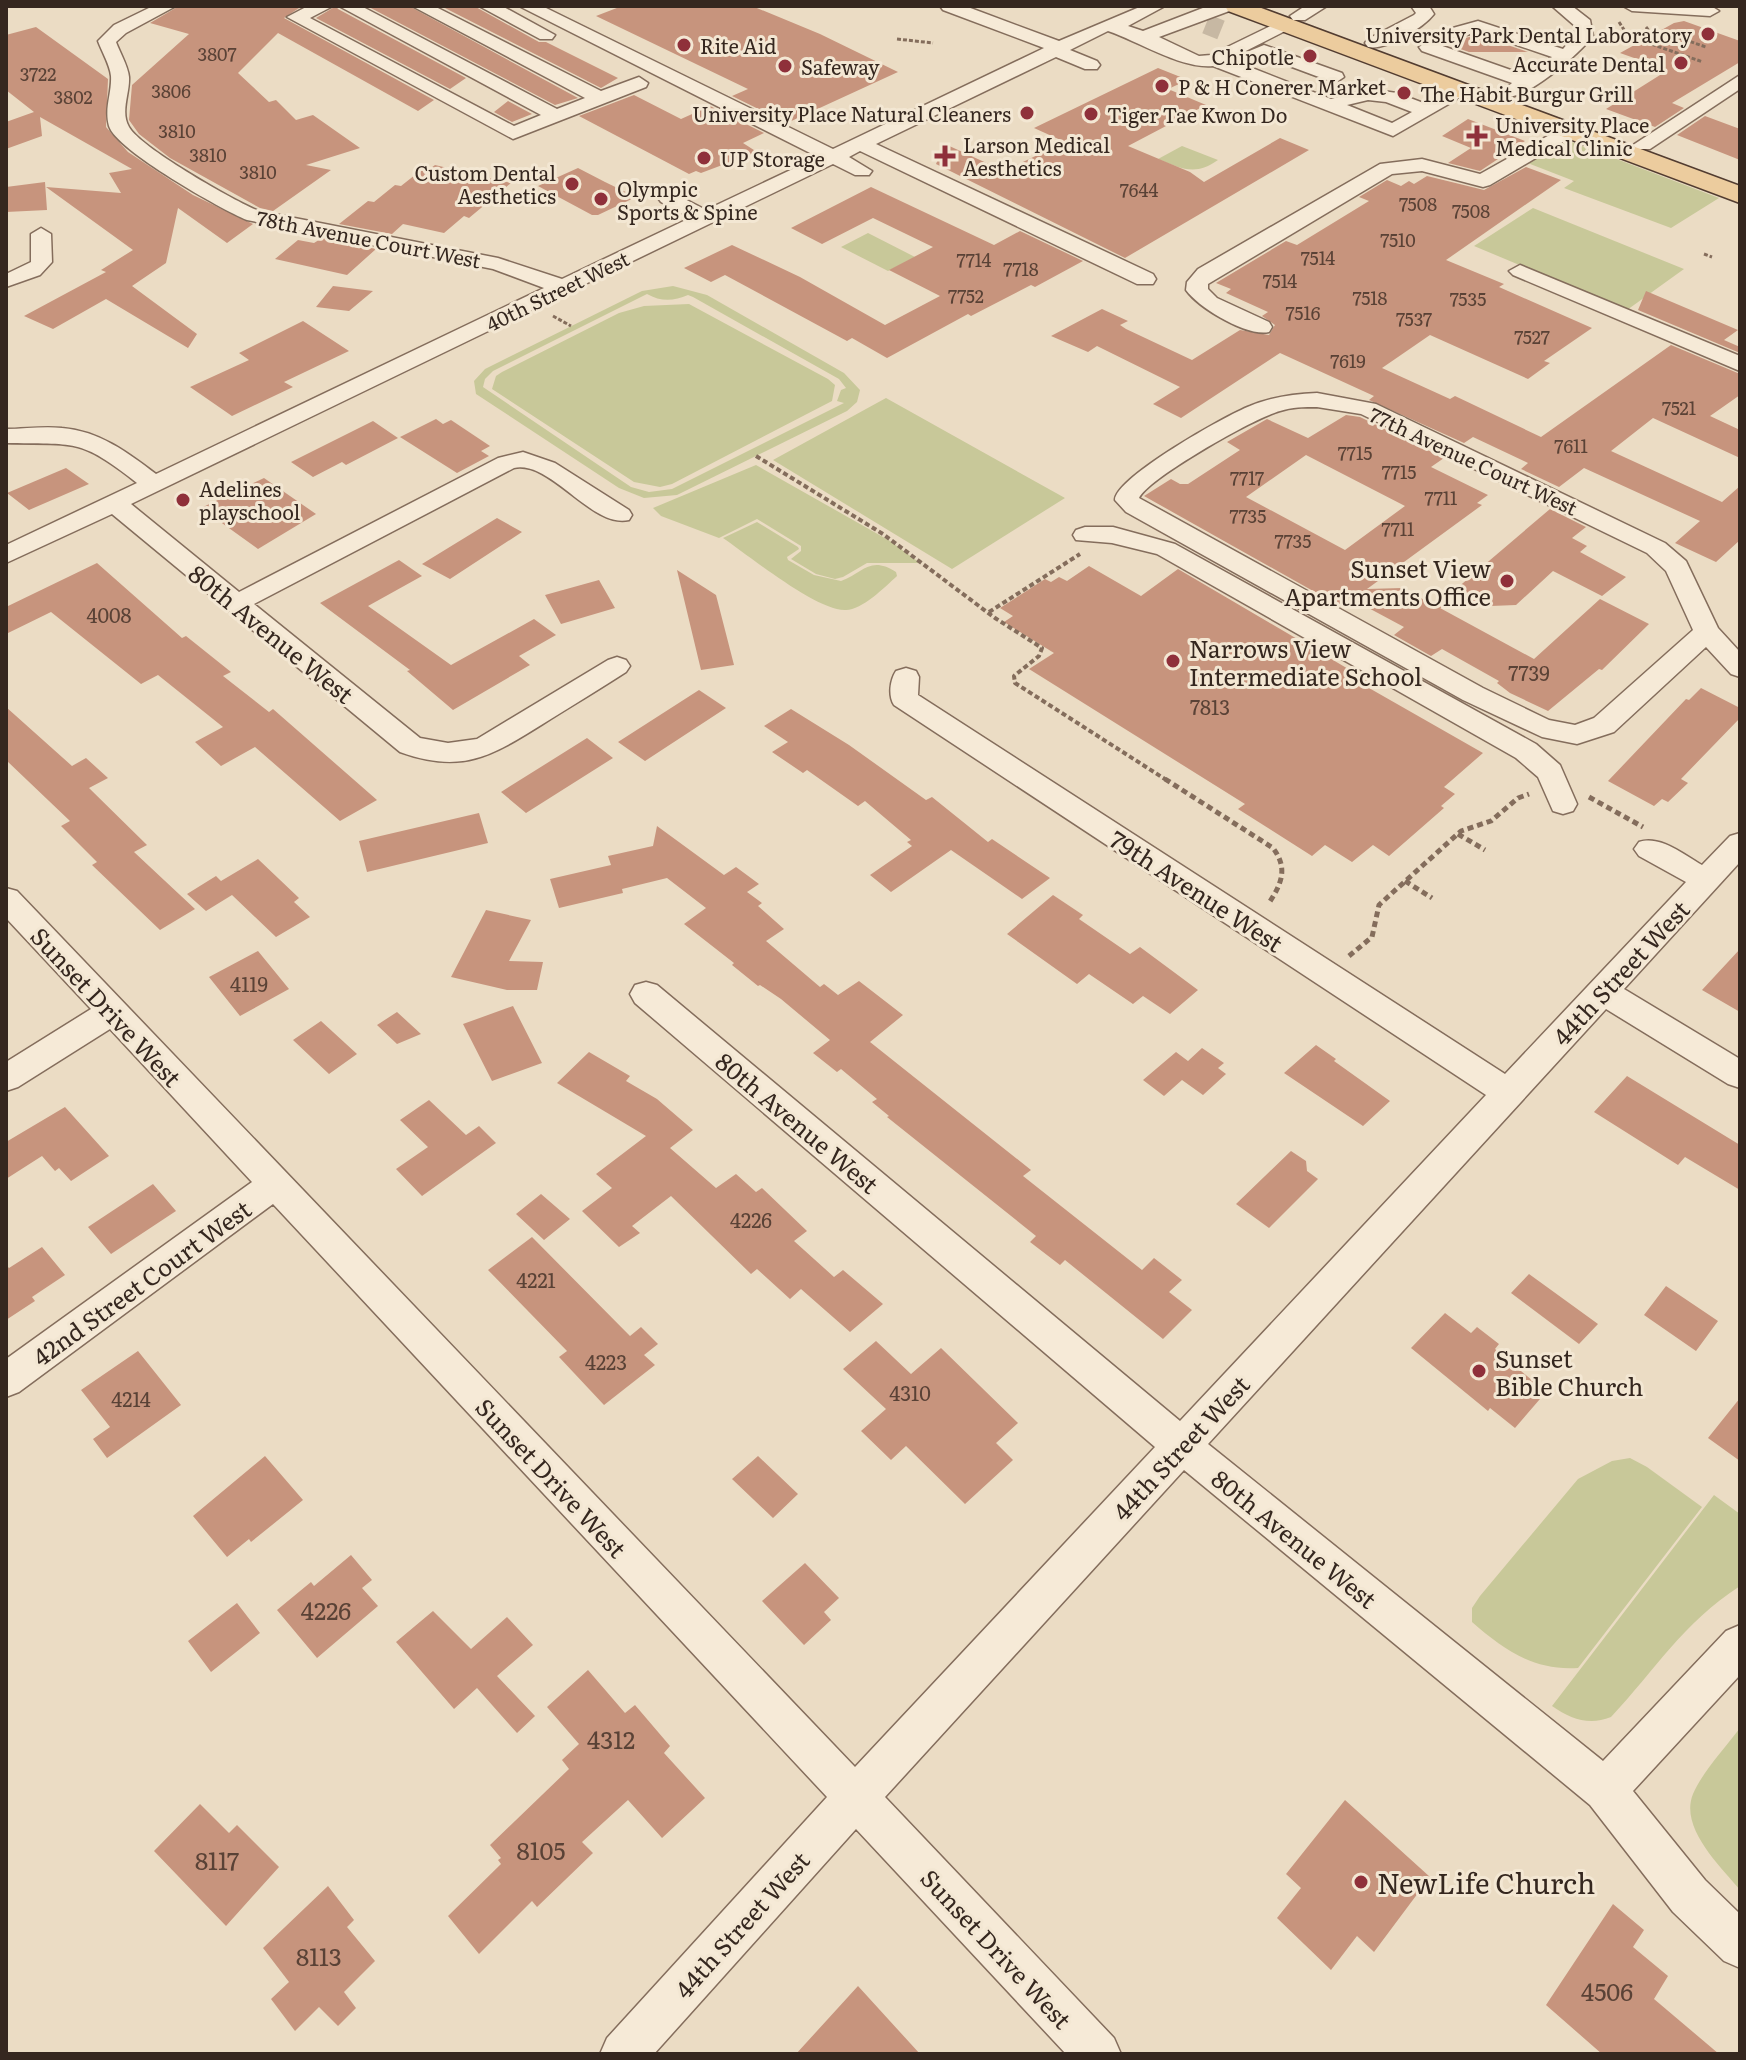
<svg xmlns="http://www.w3.org/2000/svg" width="1746" height="2060" viewBox="0 0 1746 2060" font-family="Literata,serif">
<style>
.green{fill:#c8c899;fill-rule:evenodd}
.building{fill:#c7947d;fill-rule:evenodd}
.lines{fill:none;stroke-linecap:round;stroke-linejoin:round}
.minor-tunnel{stroke:#c7b8a3;stroke-width:20;stroke-dasharray:20 10;stroke-linecap:butt}
.minor-casing{stroke:#846d5c;stroke-width:3}
.major-casing{stroke:#523c30;stroke-width:3}
.path-far2{stroke:#846d5c;stroke-width:3;stroke-dasharray:4 2;stroke-linecap:butt}
.path-far1{stroke:#846d5c;stroke-width:4;stroke-dasharray:5 3;stroke-linecap:butt}
.path{stroke:#846d5c;stroke-width:5;stroke-dasharray:6 4;stroke-linecap:butt}
.minor{fill:#f6ead7;fill-rule:evenodd}
.major{fill:#eccc9e;fill-rule:evenodd}
.poi-dot{fill:#8f303a;stroke:#f3e7d3;stroke-width:3}
.labels{text-anchor:middle;dominant-baseline:central;stroke-width:6;stroke-linejoin:round;paint-order:stroke}
.far-number-label{font-size:18px;fill:#5a4236}
.far-poi-label{font-size:20px;fill:#35271f;stroke:#f3e7d3;text-anchor:start}
.far-street-label{font-size:20px;fill:#35271f;stroke:#f3e7d3}
.number-label{font-size:20px;fill:#5a4236}
.poi-label{font-size:24px;fill:#35271f;stroke:#f3e7d3;text-anchor:start}
.street-label{font-size:24px;fill:#35271f;stroke:#f3e7d3}
.near-number-label{font-size:24px;fill:#5a4236}
.near-poi-label{font-size:28px;fill:#35271f;stroke:#f3e7d3;text-anchor:start}
</style>
<rect width="100%" height="100%" fill="#ebdcc4"/>
<path class="green" d="M1564,139L1719,198L1671,228L1564,188L1574,181L1525,162Z
M1182,146L1218,160C1196,176 1182,169 1158,159Z
M1533,208L1684,269L1627,310L1474,246Z
M868,233L915,257L888,271L841,247Z
M673,286L707,295L844,373L860,390L857,402L847,411L677,495L644,498L619,488L476,394L474,381L485,369L642,291ZM647,294C661,302 674,301 688,295L693,297L839,379L846,388L841,390L837,401L844,403L672,489L649,492L631,487L483,387L485,379L493,371Z
M689,304L828,379L835,385L832,401L672,484L660,487L634,482L492,389L496,376L502,372L619,313L644,306Z
M886,398L1065,498L952,569L773,460Z
M756,465L890,541L920,563H867L843,577L835,579L816,574L791,559L801,551V546L757,519L719,538L661,516L653,508Z
M757,522L798,547L799,549L787,557L788,560L814,575L841,581C863,573 870,555 896,572L897,576C885,587 862,610 846,610C818,612 748,555 723,538Z
M1630,1458L1647,1467L1702,1507L1578,1668C1534,1671 1504,1650 1472,1622V1608L1480,1596L1578,1479L1612,1461Z
M1714,1495L1740,1514V1586C1682,1624 1656,1669 1611,1717C1589,1726 1571,1719 1552,1706Z
M1740,1728V1890C1721,1867 1679,1828 1693,1794C1703,1771 1725,1748 1740,1728Z"/>
<path class="building" d="M179,6H302L284,18L434,100L418,111L278,33L238,73L269,102L276,100L296,120L313,115L360,148L306,165L331,170L273,211L260,208L170,158L139,134L129,120L132,85L189,34L150,23Z
M336,6L338,9L466,78L450,89L316,18Z
M367,6H409L578,98L555,105Z
M441,6H474L539,42H546L618,78L601,88Z
M622,6H752L820,34L898,72L787,123L732,96L748,89L596,16Z
M1684,21L1740,41V62L1672,103L1684,108L1655,127L1606,109L1668,70L1620,53L1674,23Z
M36,27L108,79L106,127L128,152L193,195L253,224L227,243L178,208L166,263L132,286L197,334L188,348L106,299L53,329L24,316L106,272L101,270L133,250L46,187L121,193L109,173L132,169L40,117L42,136L6,149V122L34,112L6,90V35Z
M1478,35L1528,52H1469L1443,43Z
M1158,68L1188,80L1168,89L1206,105L1128,146L1190,172L1204,182L1280,138L1309,150L1125,258L936,164L945,144L1004,171L1065,142L1034,128Z
M634,95L681,119L710,106L764,133L743,143L757,152L701,173L696,171L689,174L579,116Z
M508,101L532,114L512,122L494,112Z
M1705,116L1740,129V160L1677,135Z
M1468,119L1525,141L1480,171L1448,163L1471,148L1442,136Z
M435,165L511,183L469,218L464,216L444,233L403,224L392,234L339,224L368,201L374,202L395,185L401,186L420,171H427Z
M1526,167L1561,180L1446,260L1504,284L1499,287L1592,328L1544,361L1550,363L1528,379L1430,335L1382,368L1450,399L1455,396L1541,437L1671,345L1740,374V395L1710,416L1740,430V458L1653,418L1611,451L1722,502L1740,486V540L1716,562L1675,543L1700,521L1584,468L1559,487L1521,469L1528,463L1473,437L1464,443L1369,400L1374,396L1280,353L1181,418L1153,404L1180,387L1097,346L1088,352L1051,336L1102,309L1128,321L1120,325L1126,329L1192,360L1240,330L1269,335L1275,325L1262,316L1268,312L1226,293L1231,289L1216,283L1286,241L1297,245L1369,201L1359,197L1387,180L1401,186L1409,181L1414,184L1427,176L1484,190Z
M578,168L605,182L636,197L598,215H592L538,186Z
M45,182L47,210L6,212V187Z
M871,187L994,245L1020,231L1083,261L1035,287L1031,285L971,316L968,314L887,358L852,338L847,341L725,275L711,282L684,268L732,245L800,277L885,325L940,296L889,270L933,247L873,218L822,244L791,228Z
M322,238L376,249L347,275L275,259L298,240L314,243Z
M333,286L373,291L349,311L316,307Z
M1646,291L1738,330L1724,340L1740,347V353L1638,310Z
M303,321L349,351L284,382L293,387L232,416L190,387L249,360L239,353Z
M1346,415L1360,417L1444,458L1431,467L1488,495L1477,503L1482,505L1367,589L1402,588L1436,606L1550,509L1586,527L1572,538L1587,546L1580,552L1626,577L1602,596L1553,571L1516,605L1440,608L1534,659L1600,599L1649,624L1602,670L1599,669L1548,711L1510,693L1497,683L1499,681L1442,649L1431,656L1394,635L1404,627L1348,597L1338,605L1144,496L1171,479L1180,484H1188L1240,450L1227,442L1267,419L1308,438ZM1306,455L1405,506L1345,550L1246,497Z
M436,419L443,424L451,420L490,446L481,451L489,456L457,473L400,437Z
M373,421L398,438L346,465L342,462L313,477L291,462Z
M66,468L89,484L29,510L7,493Z
M264,478L316,514L258,549L201,508Z
M497,518L522,532L450,579L422,564Z
M399,560L422,576L368,606L451,665L534,619L556,635L519,656L530,665L453,710L407,671L410,670L320,603Z
M97,563L182,638L186,636L231,672L223,676L269,712L273,709L377,800L340,821L255,747L221,766L195,742L223,727L158,675L141,684L51,612L6,634V607Z
M1089,566L1141,596L1178,569L1367,680L1362,684L1483,753L1444,787L1455,794L1441,806L1444,808L1389,856L1373,845L1352,862L1325,845L1312,856L1238,809L1245,804L1029,669L1054,653L1004,622L1013,616L1000,608L1045,579L1051,582L1059,577L1067,581Z
M677,570L716,595L734,665L701,670Z
M599,580L615,608L561,624L545,595Z
M1701,688L1740,708V718L1681,779L1688,783L1668,802L1662,799L1654,806L1608,781L1686,699L1689,700Z
M699,690L726,708L645,761L618,742Z
M6,707L72,766L86,758L108,778L89,788L147,845L134,852L195,909L160,930L92,865L97,862L61,826L70,821L6,760Z
M791,709L849,745L926,800L932,797L988,842L992,839L1050,878L1022,899L951,850L891,892L870,875L912,846L907,842L911,840L865,801L858,806L807,770L803,773L772,752L788,742L764,726Z
M587,738L613,758L526,813L501,792Z
M479,813L488,843L367,872L359,841Z
M657,826L724,875L736,867L759,884L747,892L762,903L758,906L784,929L766,941L820,987L824,984L838,995L859,981L903,1015L870,1042L1031,1170L1023,1176L1142,1270L1154,1258L1182,1280L1169,1292L1192,1310L1163,1339L1065,1260L1060,1265L1030,1242L1036,1236L887,1117L889,1116L872,1102L877,1099L841,1069L837,1072L813,1053L830,1040L781,999L760,985L758,986L732,965L734,963L684,924L706,908L667,878L622,889L623,893L559,908L550,879L611,865L608,856L653,846Z
M258,859L299,898L294,902L310,917L276,937L232,895L206,911L187,894L216,876L221,881Z
M1053,895L1083,915L1079,919L1130,954L1140,947L1198,990L1170,1014L1143,996L1133,1004L1089,974L1077,984L1007,934Z
M486,910L531,920L509,961L543,962L537,990H507L451,977Z
M1740,949V1012L1702,990Z
M258,951L289,989L240,1016L209,977Z
M513,1006L542,1063L492,1081L463,1024Z
M397,1012L421,1034L397,1044L377,1025Z
M321,1021L357,1054L329,1074L293,1040Z
M1316,1045L1336,1059L1334,1061L1390,1101L1363,1126L1284,1073Z
M1202,1048L1224,1063L1218,1068L1226,1074L1203,1095L1182,1080L1164,1096L1143,1080L1176,1052L1188,1061Z
M589,1052L630,1076L626,1081L657,1099L693,1130L670,1148L716,1188L736,1174L756,1192L762,1188L807,1231L794,1241L834,1277L843,1270L883,1304L850,1332L801,1289L790,1299L757,1269L751,1274L671,1196L632,1226L640,1233L619,1247L582,1211L612,1188L596,1174L646,1136L557,1083Z
M1627,1076L1740,1145V1190L1685,1157L1678,1165L1594,1112Z
M429,1100L466,1135L479,1126L496,1143L422,1196L396,1169L428,1147L400,1120Z
M65,1107L109,1156L71,1181L59,1168L55,1171L42,1156L6,1179V1142Z
M1291,1151L1306,1161L1307,1171L1318,1179L1269,1228L1236,1204Z
M153,1184L176,1211L111,1254L88,1227Z
M541,1194L570,1219L544,1240L516,1214Z
M532,1237L630,1336L641,1327L658,1344L644,1355L655,1365L604,1405L559,1357L567,1351L488,1270Z
M42,1247L65,1275L32,1297L35,1301L6,1320V1265L9,1268Z
M1529,1274L1598,1324L1579,1344L1511,1293Z
M1666,1286L1718,1321L1696,1351L1644,1315Z
M1445,1313L1471,1333L1477,1327L1499,1344L1495,1349L1546,1392L1515,1428L1490,1408L1488,1411L1411,1348Z
M876,1341L911,1374L941,1348L1018,1423L996,1443L1013,1460L965,1504L906,1446L891,1460L861,1431L886,1409L843,1369Z
M138,1351L181,1405L107,1458L93,1439L110,1427L81,1390Z
M1740,1398V1461L1708,1438Z
M265,1456L303,1500L251,1542L249,1539L227,1557L193,1516Z
M758,1456L798,1494L773,1518L732,1479Z
M351,1555L372,1580L362,1588L378,1606L317,1658L277,1610L311,1582L314,1586Z
M805,1563L839,1598L824,1612L831,1620L804,1645L762,1601Z
M237,1603L260,1633L211,1672L188,1641Z
M433,1611L471,1649L507,1617L533,1645L497,1676L535,1716L517,1733L477,1688L454,1709L396,1642Z
M588,1670L625,1713L635,1705L670,1746L664,1753L705,1798L662,1838L628,1800L582,1842L593,1853L537,1907L532,1901L479,1954L448,1916L501,1864L498,1860L501,1858L490,1845L569,1769L562,1760L579,1744L547,1707Z
M1345,1800L1430,1877L1374,1952L1357,1936L1331,1970L1277,1918L1301,1888L1286,1874Z
M200,1804L229,1833L237,1825L279,1867L226,1926L154,1851Z
M328,1886L354,1920L347,1927L375,1961L344,1992L356,2008L338,2026L319,2007L295,2031L271,1999L289,1982L263,1948Z
M1613,1904L1644,1930L1633,1947L1668,1976L1654,1999L1719,2054H1602L1546,2005Z
M858,1986L920,2054H796Z"/>
<g class="lines">
<path class="minor-tunnel" d="M1206,24L1221,30"/>
<defs>
<path id="minor" d="M153,6H176L126,33L116,42C120,53 128,66 129,77C130,93 120,112 129,127C141,148 234,201 259,211L498,258L562,279L690,218L661,202L658,198L661,194H675L706,210L818,157L519,6H542L833,149L1044,48L943,10L940,6H965L1059,41L1142,6H1165L1128,26L1143,31L1208,6H1235L1232,10L1159,37L1199,56L1211,55L1285,19L1291,20L1294,24L1291,28L1230,59L1264,45L1342,73L1344,77L1335,83L1265,57L1247,66L1331,99L1368,89L1397,93L1426,104L1464,84L1473,90L1393,136L1213,66C1181,69 1140,42 1108,31L1070,50L1097,61L1100,65L1097,69H1085L1056,57L876,144L1153,274L1156,279L1153,284H1137L860,151L849,157L872,171L869,175H855L833,164L131,504L239,592L498,458L523,452L555,463L629,510L632,515L629,520C592,529 551,460 514,468L254,604L420,738L448,743L477,739L608,660L617,657L626,660L630,666L626,672C600,689 573,705 546,722C493,755 464,775 400,752L112,514L6,563V545L137,483C79,437 75,445 6,443V429C25,429 43,426 62,428C99,431 127,452 156,474L544,288L493,269L247,220C222,210 116,150 109,126C104,108 112,93 111,76C110,65 102,52 98,41L114,25ZM1368,100L1386,102L1412,112L1392,123L1347,105Z
M308,6H333L310,18L514,126L541,115L339,6H361L557,109L585,98L412,6H434L601,91L639,77L648,83L646,87L513,139L287,17Z
M479,6H502L555,35L552,39H540Z
M1305,6H1327L1305,20H1293L1290,16Z
M1411,6H1429L1434,14C1423,28 1386,51 1368,47L1365,43L1368,39L1414,15L1416,13Z
M1552,6H1572L1590,20L1593,36C1579,54 1525,102 1502,97L1500,93L1512,83L1422,51L1419,47L1428,42L1434,43L1525,75L1552,57L1478,32L1455,38L1446,33L1449,29L1478,21L1563,49L1575,35V26Z
M1623,6H1711L1719,11L1710,16L1632,11Z
M1740,75V89L1650,149H1636L1633,145Z
M1571,123L1581,129L1578,133L1490,185L1483,187L1422,171L1392,174L1208,284V289L1217,298L1269,322L1272,327L1269,332C1247,337 1199,308 1186,290L1187,282L1198,269L1380,164L1422,159L1480,174Z
M41,228L51,234L52,262L40,275L6,287V274L31,262V234Z
M1520,265L1740,356V371L1513,275L1509,271Z
M1317,393L1376,404L1665,543L1686,561L1718,628L1740,652V677L1731,674L1706,647L1614,732L1577,744L1542,737L1463,700L1126,512L1115,500C1115,478 1226,415 1250,406C1271,397 1293,394 1317,393ZM1317,407L1361,414L1647,553L1666,571L1693,630L1594,718L1575,725L1549,720L1483,688L1139,498C1149,478 1254,418 1280,411C1292,407 1304,407 1317,407Z
M1085,527H1113L1175,544L1536,744L1560,765L1577,804L1573,811L1563,814L1553,811L1538,777L1516,758L1157,554L1112,543L1076,540L1073,535L1076,530Z
M906,668L916,671L919,677L918,695L1505,1074L1686,882L1639,856L1634,849L1639,842C1660,835 1683,854 1702,865L1730,836L1740,833V862L1624,989L1740,1059V1088L1728,1084L1606,1009L1208,1444L1603,1761L1726,1631L1740,1625V1675L1633,1791L1705,1880L1740,1914V1968L1724,1961L1673,1912L1590,1805L1184,1470L885,1797L1114,2038L1121,2054H1066L856,1829L654,2054H600L607,2038L827,1797L273,1204L19,1392L6,1397V1359L252,1182L110,1029L18,1087L6,1091V1062L91,1009L6,918V888L17,891L855,1767L1155,1447L635,1003L630,994L635,985L646,982L657,985L1180,1421L1486,1095L894,705C888,696 890,680 896,671Z"/>
<path id="major" d="M1225,6H1256L1740,186V203L1228,11Z"/>
</defs>
<use href="#minor" class="minor-casing"/>
<use href="#major" class="major-casing"/>
<path class="path-far2" d="M1619,22L1628,36L1703,62
M1646,27L1650,32L1671,35L1706,47
M897,39L933,43
M1704,254L1712,257
M553,316L571,326"/>
<path class="path-far1" d="M756,456L883,534L995,618L1042,648L1039,656L1014,676L1015,683L1168,781
M989,612L1080,554"/>
<path class="path" d="M1165,779L1273,848C1288,868 1282,883 1269,903
M1589,797L1643,827
M1458,834L1485,850
M1405,881L1432,898
M1349,956L1372,937L1379,905L1391,894L1461,831L1491,821L1518,798L1529,794"/>
<use href="#minor" class="minor"/>
<use href="#major" class="major"/>
</g>
<g class="poi-dot">
<circle cx="1708" cy="34" r="8"/>
<circle cx="684" cy="45" r="8"/>
<circle cx="1310" cy="56" r="8"/>
<circle cx="1681" cy="63" r="8"/>
<circle cx="785" cy="66" r="8"/>
<circle cx="1162" cy="86" r="8"/>
<circle cx="1404" cy="93" r="8"/>
<circle cx="1027" cy="113" r="8"/>
<circle cx="1091" cy="114" r="8"/>
<path d="M1473 124h8v8h8v8h-8v8h-8v-8h-8v-8h8z"/>
<path d="M941 144h8v8h8v8h-8v8h-8v-8h-8v-8h8z"/>
<circle cx="704" cy="158" r="8"/>
<circle cx="572" cy="184" r="8"/>
<circle cx="601" cy="199" r="8"/>
<circle cx="183" cy="500" r="8"/>
<circle cx="1507" cy="581" r="8"/>
<circle cx="1173" cy="661" r="8"/>
<circle cx="1479" cy="1371" r="8"/>
<circle cx="1361" cy="1882" r="8"/>
</g>
<g class="labels">
<g class="far-number-label">
<text x="217" y="53">3807</text>
<text x="38" y="73">3722</text>
<text x="171" y="90">3806</text>
<text x="73" y="96">3802</text>
<text x="177" y="130">3810</text>
<text x="208" y="154">3810</text>
<text x="258" y="171">3810</text>
<text x="1139" y="189">7644</text>
<text x="1418" y="203">7508</text>
<text x="1471" y="210">7508</text>
<text x="1398" y="239">7510</text>
<text x="1318" y="257">7514</text>
<text x="974" y="259">7714</text>
<text x="1021" y="268">7718</text>
<text x="1280" y="280">7514</text>
<text x="966" y="295">7752</text>
<text x="1370" y="297">7518</text>
<text x="1468" y="298">7535</text>
<text x="1303" y="312">7516</text>
<text x="1414" y="318">7537</text>
<text x="1532" y="336">7527</text>
<text x="1348" y="360">7619</text>
<text x="1679" y="407">7521</text>
<text x="1571" y="445">7611</text>
<text x="1355" y="452">7715</text>
<text x="1399" y="471">7715</text>
<text x="1247" y="477">7717</text>
<text x="1441" y="497">7711</text>
<text x="1248" y="515">7735</text>
<text x="1398" y="528">7711</text>
<text x="1293" y="540">7735</text>
</g>
<g class="far-poi-label">
<text x="1692" y="34" text-anchor="end">University Park Dental Laboratory</text>
<text x="700" y="45">Rite Aid</text>
<text x="1294" y="56" text-anchor="end">Chipotle</text>
<text x="1665" y="63" text-anchor="end">Accurate Dental</text>
<text x="801" y="66">Safeway</text>
<text x="1178" y="86">P &amp; H Conerer Market</text>
<text x="1420" y="93">The Habit Burgur Grill</text>
<text x="1011" y="113" text-anchor="end">University Place Natural Cleaners</text>
<text x="1107" y="114">Tiger Tae Kwon Do</text>
<text x="1495" y="124">University Place<tspan x="1495" dy="23">Medical Clinic</tspan></text>
<text x="963" y="144">Larson Medical<tspan x="963" dy="23">Aesthetics</tspan></text>
<text x="720" y="158">UP Storage</text>
<text x="556" y="172" text-anchor="end">Custom Dental<tspan x="556" dy="23">Aesthetics</tspan></text>
<text x="617" y="188">Olympic<tspan x="617" dy="23">Sports &amp; Spine</tspan></text>
<text x="199" y="488">Adelines<tspan x="199" dy="23">playschool</tspan></text>
</g>
<g class="far-street-label">
<text transform="translate(369 238) rotate(11)">78th Avenue Court West</text>
<text transform="translate(557 290) rotate(-26)">40th Street West</text>
<text transform="translate(1474 460) rotate(25)">77th Avenue Court West</text>
</g>
<g class="number-label">
<text x="109" y="614">4008</text>
<text x="1529" y="672">7739</text>
<text x="1210" y="706">7813</text>
<text x="249" y="983">4119</text>
<text x="751" y="1219">4226</text>
<text x="536" y="1279">4221</text>
<text x="606" y="1361">4223</text>
<text x="910" y="1392">4310</text>
<text x="131" y="1398">4214</text>
</g>
<g class="poi-label">
<text x="1491" y="567" text-anchor="end">Sunset View<tspan x="1491" dy="28">Apartments Office</tspan></text>
<text x="1189" y="647">Narrows View<tspan x="1189" dy="28">Intermediate School</tspan></text>
<text x="1495" y="1357">Sunset<tspan x="1495" dy="28">Bible Church</tspan></text>
</g>
<g class="street-label">
<text transform="translate(272 633) rotate(39)">80th Avenue West</text>
<text transform="translate(1197 890) rotate(33)">79th Avenue West</text>
<text transform="translate(1620 972) rotate(-47)">44th Street West</text>
<text transform="translate(107 1006) rotate(47)">Sunset Drive West</text>
<text transform="translate(798 1122) rotate(40)">80th Avenue West</text>
<text transform="translate(141 1282) rotate(-36)">42nd Street Court West</text>
<text transform="translate(1180 1447) rotate(-47)">44th Street West</text>
<text transform="translate(552 1477) rotate(47)">Sunset Drive West</text>
<text transform="translate(1295 1538) rotate(39)">80th Avenue West</text>
<text transform="translate(741 1924) rotate(-48)">44th Street West</text>
<text transform="translate(997 1948) rotate(47)">Sunset Drive West</text>
</g>
<g class="near-number-label">
<text x="326" y="1609">4226</text>
<text x="611" y="1738">4312</text>
<text x="541" y="1849">8105</text>
<text x="217" y="1859">8117</text>
<text x="319" y="1955">8113</text>
<text x="1607" y="1990">4506</text>
</g>
<g class="near-poi-label">
<text x="1377" y="1882">NewLife Church</text>
</g>
</g>
<rect width="1746" height="2060" fill="none" stroke="#35271f" stroke-width="16"/>
</svg>
